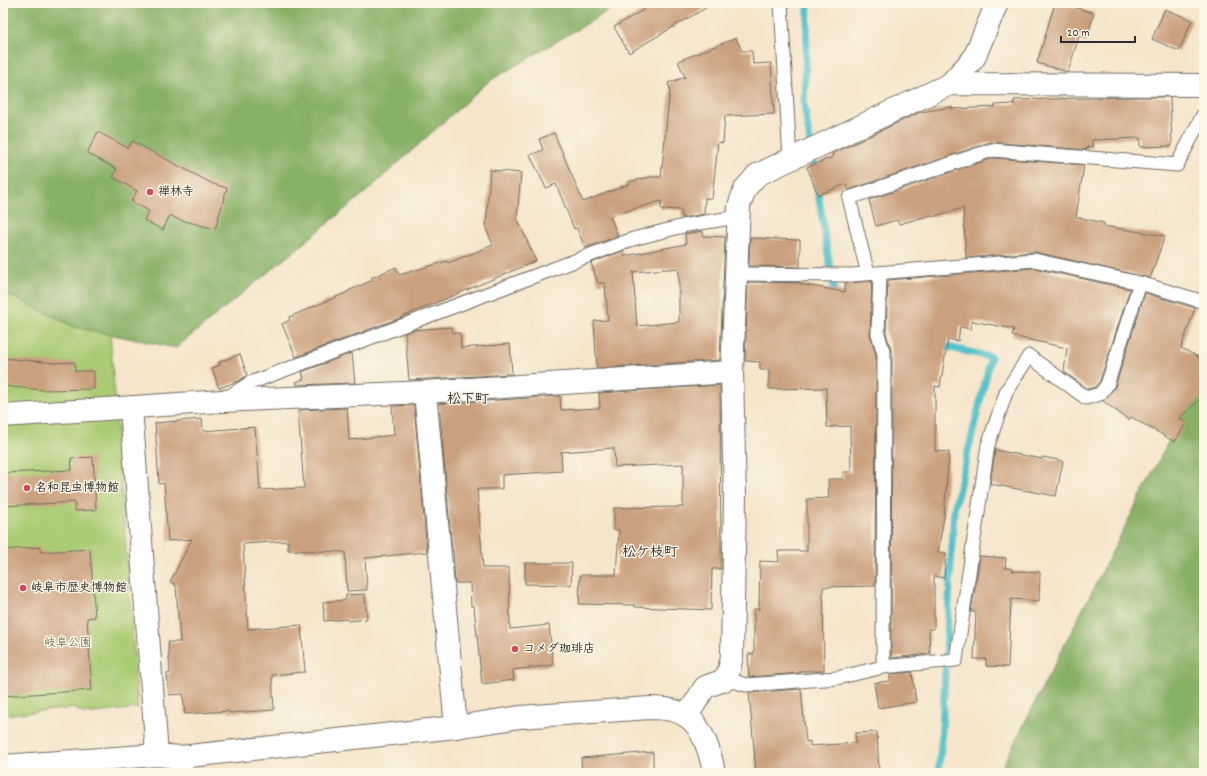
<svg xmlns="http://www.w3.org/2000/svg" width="1207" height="776" viewBox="0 0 1207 776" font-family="Dekko,'Klee One',sans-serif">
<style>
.green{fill:#abcc74;stroke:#6b7c50}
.forest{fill:#88b066;stroke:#5a6e48}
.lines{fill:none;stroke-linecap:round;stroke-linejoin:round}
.stream{stroke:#54c1ca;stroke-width:7}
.building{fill:#caa07e;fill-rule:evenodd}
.lane-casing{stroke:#726c63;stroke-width:15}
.street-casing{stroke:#726c63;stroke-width:24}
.secondary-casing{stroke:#726c63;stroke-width:24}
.lane{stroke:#fff;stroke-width:13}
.street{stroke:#fff;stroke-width:22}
.secondary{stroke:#fff;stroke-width:22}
.poi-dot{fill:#d1495b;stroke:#fcf5e5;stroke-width:1.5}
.labels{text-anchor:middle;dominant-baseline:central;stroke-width:3;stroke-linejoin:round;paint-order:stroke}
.poi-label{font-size:12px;font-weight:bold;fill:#2b2b2b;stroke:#fcf5e5;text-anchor:start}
.park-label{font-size:12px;fill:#515b41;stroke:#fcf5e5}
.quarter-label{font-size:14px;font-weight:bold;fill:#2b2b2b;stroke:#fcf5e5}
</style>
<rect width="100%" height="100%" fill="#fcf5e5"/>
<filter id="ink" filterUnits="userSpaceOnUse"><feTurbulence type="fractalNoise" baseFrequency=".025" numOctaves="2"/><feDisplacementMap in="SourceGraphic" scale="8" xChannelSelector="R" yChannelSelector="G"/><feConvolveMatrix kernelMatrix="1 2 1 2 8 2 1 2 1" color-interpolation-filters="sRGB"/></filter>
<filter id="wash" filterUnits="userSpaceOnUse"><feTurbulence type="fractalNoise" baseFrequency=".012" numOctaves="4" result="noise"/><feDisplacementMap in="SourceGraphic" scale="16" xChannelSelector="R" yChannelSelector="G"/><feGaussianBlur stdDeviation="0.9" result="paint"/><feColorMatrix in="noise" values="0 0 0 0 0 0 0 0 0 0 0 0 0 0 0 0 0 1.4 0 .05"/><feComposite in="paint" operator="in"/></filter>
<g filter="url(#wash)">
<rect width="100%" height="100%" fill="#f5e5cb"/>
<path class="green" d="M3,292L75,327L110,334L138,708L85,714L74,708L3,715Z"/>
<path class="forest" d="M3,3H622L488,82L366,192L176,348L75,327L3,292Z
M1204,372V773H999Z"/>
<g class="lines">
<path class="stream" d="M808,3L804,104L815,174
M817,186L835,298
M938,345L991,357L954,509L941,746L938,773"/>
</g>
<g id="blocks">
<path class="building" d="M655,3H714L629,53L614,27Z
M1055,3H1060L1094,13L1087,38L1079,36L1068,72L1037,63Z
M1165,9L1192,20L1179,51L1152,39Z
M736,38L742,51H752L753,64L771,63L774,114L725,116L723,143L718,142L712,199L705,198L704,214L682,218L681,210L661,209V201L610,216L618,236L585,248L577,228L574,229L556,184L546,188L530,155L543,150L539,139L554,133L583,202L629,184L628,182L650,177H661L670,89L668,83L685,77L678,61Z
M1127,97H1170L1172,146L1140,147V138L1092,140V147H1087L1086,150L990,142L849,190L846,184L818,195L807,167L833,157L832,154L920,112L952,107V109L995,107V105L1014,104V100Z
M98,132L128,148L132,141L213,184L227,188L215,229L177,219L170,215L163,230L144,220L149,211L131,201L137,191L113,177L117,169L87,153Z
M993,158L1084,165L1076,217L1104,223V226L1165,236L1150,278L1035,252L966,258L963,208L932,217V215L899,224L897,220L876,226L869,200Z
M490,170L521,173L517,218L536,261L397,319L296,357L282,324L290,320L289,317L348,292V291L373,280L371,278L396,267L399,275L447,261L448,263L493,245L486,228Z
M703,231V236L725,237L720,360L597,368L594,321L608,320L605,283H598L591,263L623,251L625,256L686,244L685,234ZM679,268V322L637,326L633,272Z
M750,238L800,240V267L749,266Z
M1033,268L1130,289L1100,381L1095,387L1088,389L1064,372L1067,348L1012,336L1014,329L972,321L971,329L960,327L958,341L948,339L940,387L935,386V451L949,452L944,517L938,552L946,553L944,578L934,576V629H929L930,654L891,658L892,354L886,333L888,280Z
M872,281L870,334L876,355L875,586L823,587L824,671H800V673L749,677L748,654H754V609H759L760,561L779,562L778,551H807V499L829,498L828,479H843V472H851L850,426L827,427L826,388L769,389V370H760V362L745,361L748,282L800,283V284L845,292V283Z
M1145,293L1195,308L1181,348L1204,360V396L1179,418L1186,423L1175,442L1131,417L1129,420L1103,401L1115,387Z
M452,327L453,333H460L461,348L510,344L512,374L409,380L405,333L413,330Z
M352,353L355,383L297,385L296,382L304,379L302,372Z
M240,354L247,375L239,381L219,388L212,368L220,365L219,362Z
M3,358L55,363L75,362V371H94V389L43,390L3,386Z
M720,385L721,569H712L711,610L635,607V605L579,604L580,575H616L619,530H614V508L683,507V464L615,467L614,448L561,452L562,471L502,475V489H477L483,568H509L510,629L549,625L553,665L513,670L514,680L482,684L474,606H471L470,583H455L453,550H452L439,404L560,396L561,410L600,408L599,393Z
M414,405L427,552L365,558L367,590L347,591L345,552L288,550V541L243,544L248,629L301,625L305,672L272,675L274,710L229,713V711L185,714L183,694L169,695L167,674L170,673L168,642H180L176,585L170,582L192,539L168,541L164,483L159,484L155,423L202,419L203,431L255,427L260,490L304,488L298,410L347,408L349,440L394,435L392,406Z
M995,450L1042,459L1043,457L1063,461L1056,496L990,484Z
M93,457L96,510L75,511V502L3,506V473L72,470L71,458Z
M40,547V552L90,549L95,617L87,618L92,690L3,696V550Z
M980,556L1006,558L1005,568L1012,569V571L1040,572L1039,601L1011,599L1008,667L986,666V659H974L976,612H971Z
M525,563H572L571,585L525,584Z
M365,594L367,619L348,621V619L324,621L323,602L346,600V595Z
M912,672L916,702L878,708L874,683L890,681V674Z
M801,689L806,742L810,741V746L856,743L855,733L877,732L879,773H812V769L756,771L749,693Z
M653,752V773H582L581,758Z"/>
</g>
</g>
<g filter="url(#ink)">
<use href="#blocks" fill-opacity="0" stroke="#726c63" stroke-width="1"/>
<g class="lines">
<defs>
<path id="lane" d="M781,3L790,160
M880,273L878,334L884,354L883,667
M736,274L852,275L1034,260L1140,283L1204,302
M868,274L849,198L992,150L1177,165L1204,113
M225,399L250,383L633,239L687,225L738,217
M727,679L746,685L837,678L883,667L956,660L988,445L1007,390L1029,356L1086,398L1100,394L1107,385L1140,283"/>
<path id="street" d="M950,84L974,58L997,3
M732,372L739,206L745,189L757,175L950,84L1204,85
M425,392L456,727
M131,407L157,755
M3,416L222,401L425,392L732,372L735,498L732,656L727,679L705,687L687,716
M180,757L181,773"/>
<path id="secondary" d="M3,766L157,755L180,757L456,727L520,717L650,708C662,708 676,709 686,716C703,726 711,755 714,773"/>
</defs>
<use href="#lane" class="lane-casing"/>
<use href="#street" class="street-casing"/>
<use href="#secondary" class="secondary-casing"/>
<use href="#lane" class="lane"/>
<use href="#street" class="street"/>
<use href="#secondary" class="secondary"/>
</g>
</g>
<g class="poi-dot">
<circle cx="150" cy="192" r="4"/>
<circle cx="27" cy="488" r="4"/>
<circle cx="23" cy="588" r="4"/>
<circle cx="515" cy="649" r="4"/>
</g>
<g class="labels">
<g class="poi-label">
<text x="158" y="192">禅林寺</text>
<text x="35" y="488">名和昆虫博物館</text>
<text x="31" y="588">岐阜市歴史博物館</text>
<text x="523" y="649">コメダ珈琲店</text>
</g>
<g class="park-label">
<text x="68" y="643">岐阜公園</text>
</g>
<g class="quarter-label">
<text x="468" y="400">松下町</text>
<text x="650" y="553">松ケ枝町</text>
</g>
</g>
<rect width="1207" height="776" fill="none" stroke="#fcf5e5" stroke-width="16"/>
<path d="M1061 36v6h74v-6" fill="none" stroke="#2b2b2b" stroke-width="2"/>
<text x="1067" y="36" font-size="12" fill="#2b2b2b" stroke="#fcf5e5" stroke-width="3" paint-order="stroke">20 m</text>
</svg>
